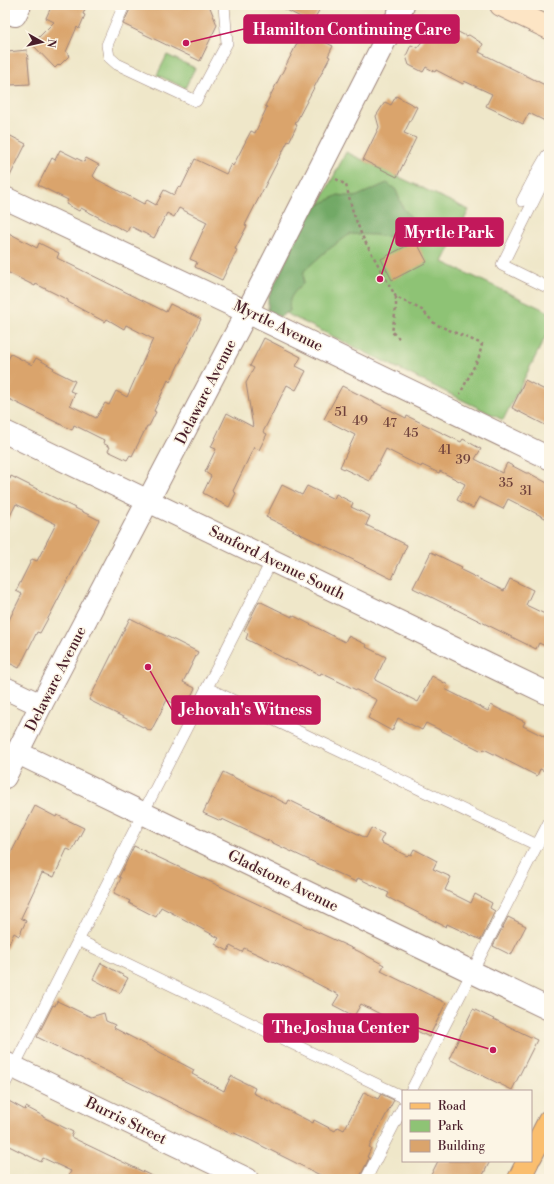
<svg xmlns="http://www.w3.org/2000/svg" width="554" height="1184" viewBox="0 0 554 1184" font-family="'Libre Bodoni',serif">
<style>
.green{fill:#8ec375;stroke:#6c7150}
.forest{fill:#72a966;stroke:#5e6448}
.building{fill:#daa46c}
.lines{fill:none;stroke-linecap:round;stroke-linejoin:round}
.service-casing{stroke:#9c837a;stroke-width:12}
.minor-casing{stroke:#9c837a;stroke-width:24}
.tertiary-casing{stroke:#9c837a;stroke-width:24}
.secondary-casing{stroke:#9c837a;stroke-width:24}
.primary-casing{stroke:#9c837a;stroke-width:24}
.path{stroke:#9c837a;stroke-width:2.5;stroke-dasharray:3 3;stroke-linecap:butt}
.service{stroke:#fff;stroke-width:11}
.minor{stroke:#fff;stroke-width:22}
.tertiary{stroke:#fff;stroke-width:22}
.secondary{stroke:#fde5c5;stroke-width:22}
.primary{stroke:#fabe6e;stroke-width:22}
.labels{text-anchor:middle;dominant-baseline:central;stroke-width:3;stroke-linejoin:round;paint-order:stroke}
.number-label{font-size:13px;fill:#6e403b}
.street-label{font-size:15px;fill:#4a1f2b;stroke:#fcf5e5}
.leader{fill:none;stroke:#c2185b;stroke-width:1.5}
.callout-dot{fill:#c2185b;stroke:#fcf5e5;stroke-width:1.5}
.callout{fill:#c2185b;stroke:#c2185b;stroke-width:1.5}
.callout-label{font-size:16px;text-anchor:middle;font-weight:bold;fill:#fff}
</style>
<rect width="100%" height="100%" fill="#fcf5e5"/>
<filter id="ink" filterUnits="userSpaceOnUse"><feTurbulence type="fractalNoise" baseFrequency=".025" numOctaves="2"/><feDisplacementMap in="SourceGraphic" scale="8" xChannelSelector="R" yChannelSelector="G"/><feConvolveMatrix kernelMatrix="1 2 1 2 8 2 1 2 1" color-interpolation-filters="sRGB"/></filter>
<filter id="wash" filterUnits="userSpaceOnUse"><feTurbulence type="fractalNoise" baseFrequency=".012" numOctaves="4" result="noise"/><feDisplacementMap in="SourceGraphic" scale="16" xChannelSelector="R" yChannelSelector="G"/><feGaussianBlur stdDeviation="0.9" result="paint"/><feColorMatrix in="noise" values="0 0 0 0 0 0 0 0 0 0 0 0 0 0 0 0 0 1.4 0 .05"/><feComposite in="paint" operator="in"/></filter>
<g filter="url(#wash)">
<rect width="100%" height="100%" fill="#efe7c9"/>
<path class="green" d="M167,55L195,68L185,88L157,75Z
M346,152L469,210L443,262L549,312V330L503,420L277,309L273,295Z"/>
<path class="forest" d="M387,183L396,190L403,208L413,219L398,234L386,237L375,235L350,234L325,252L304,271L303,284C294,292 287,298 290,311L280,317L268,310V298L308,214L315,207L338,195L355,197Z"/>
<g id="blocks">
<path class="building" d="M52,5H87L83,14L85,15L79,29L77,27L66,52L70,55L60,65L59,64L55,68L32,44L54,22L46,18Z
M132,5H209L217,25L200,61L123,24Z
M277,5H322L312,23Z
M439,22L466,36L469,35L483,44L479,52L549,87V123L529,113L523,124L486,106L492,94L464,81L463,84L436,70L435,72L426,67L423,72L409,65L406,56L411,45L418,48L431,24L437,26Z
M303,32L333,46L328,56L330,57L295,124L297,125L289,142L288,141L245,225L247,226L235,249L237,250L222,280L195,267L197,262L190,259L207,222L179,208L174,217L167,213L154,238L130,226L127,232L81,208L79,211L66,204L68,200L38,185L52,158L55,160L60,150L84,162L86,158L99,165L93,176L96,179L144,204L147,200L156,205L164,190L174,195L178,187L181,188L195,159L226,174L231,164L233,166L251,131L255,133L267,107L265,106Z
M27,50L30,84L10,85L7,52Z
M396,96L417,107L404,133L416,138L397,177L363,160L379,127L376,116L385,102L391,105Z
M5,133L26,144L5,186Z
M5,231L37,248L39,243L59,253L57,258L166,312L170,304L201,319L170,382L168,380L154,411L156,412L149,426H147L132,456L130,455L127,460L108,451L110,447L103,443L104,440L74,425L72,430L5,397V365L11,354L32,365L36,358L54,368L53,370L75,381L70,391L75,393L70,405L96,418L105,403L109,405L116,391L127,397L153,339L126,325L124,329L107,319L105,322L68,302V300L36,284L35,286L5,271Z
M416,241L427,262L392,280L381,259Z
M264,338L301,357L296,366L306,371L296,390L287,385L263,432L267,434L259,450L254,447L233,491L236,493L229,507L203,493L211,476L205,472L216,449L211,447L227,413L253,427L246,383L254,368L250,366Z
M525,380L549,392V427L512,408Z
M342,386L406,418L407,416L461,442L463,439L481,449L475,459L502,473L507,463L526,473H529L549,484V520L508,499L503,509L479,497L473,508L457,500L465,484L440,471L439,473L422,465L421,467L386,449L370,481L340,467L355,435L324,419Z
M11,476L99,520L52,611L40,633L37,632L19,668L5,661V618L9,620L22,594L16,591L32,559L37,561L56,524L16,504L5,526V477L10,479Z
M282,485L302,495L307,486L334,499L336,494L353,503L351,507L370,516L366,525L407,545L392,579L266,517Z
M431,552L462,567L461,570L504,591L510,579L533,590L526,605L549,616V648L539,643L536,649L413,588Z
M259,601L292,617V615L345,642L348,636L367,645L366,647L386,657L375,680L418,702L432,676L448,685L445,689L486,710L488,711L491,705L525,722L523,726L549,739V773L540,769L537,776L484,749L482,751L426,723L422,730L398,718L392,731L368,718L377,700L321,673L320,675L301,665V666L285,659L246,639L248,633L244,631Z
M130,618L198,652L183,682L195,688L185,709L167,700L151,731L89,700Z
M223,772L287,804L289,800L366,838L371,828L384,834L380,842L407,856L409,854L411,855L414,849L437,861L433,869L451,877L445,890L471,903L475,894L492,903L490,908L495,911L481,940L447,924L446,927L387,897L389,893L358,878L356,882L222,819L221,821L203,813Z
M35,806L56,817L57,815L84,828L72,851L67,849L54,877L42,873L21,918L26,921L19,936L14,933L5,952V865Z
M134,846L358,951L384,965L381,971L446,1003L429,1037L415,1030L414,1032L361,1004L354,1016L333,1005L339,995L283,966L244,948L242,952L230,946L228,951L215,944L219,938L161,907L156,917L129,903L130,901L114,893L121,878L119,877Z
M508,917L526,926L511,955L493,946Z
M101,963L128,978L120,993L93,979Z
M57,1001L91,1017L104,1013L106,1021L115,1025L114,1028L194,1070L192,1074L224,1091L231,1076L255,1088L253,1093L313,1123L314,1120L335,1131L338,1127L344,1130L364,1092L378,1099L381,1094L394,1100L369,1147L371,1148L367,1157L369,1158L359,1179H328L252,1141L232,1132L231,1134L210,1123V1122L37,1037L53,1005L55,1006Z
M473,1009L537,1040L512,1090L449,1059Z
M5,1099L25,1110L26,1107L43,1116V1117L73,1132L71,1137L158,1179H67L71,1171L43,1158L41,1162L5,1144Z
M438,1161H490L481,1179H429Z"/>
</g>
</g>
<g filter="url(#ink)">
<use href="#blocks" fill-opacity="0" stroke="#9c837a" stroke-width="1"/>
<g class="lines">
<defs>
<path id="service" d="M124,5L107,45L109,57L117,64L196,101L227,43L224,5
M549,170L502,265L549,288
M522,201L536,174L547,155
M207,688L537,845
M78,940L403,1097
M5,1084L272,560
M411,1091L549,822
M366,1179L403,1107"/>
<path id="minor" d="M15,15L20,5
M5,198L247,312L549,458
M5,432L549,694
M5,688L41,705
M18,753L549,1009
M5,1063L247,1179"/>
<path id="tertiary" d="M5,777L41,705L247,312L403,5"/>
<path id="secondary" d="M501,5L549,28"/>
<path id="primary" d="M531,1156L549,1121
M519,1179L528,1161"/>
</defs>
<use href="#service" class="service-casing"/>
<use href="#minor" class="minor-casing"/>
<use href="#tertiary" class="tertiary-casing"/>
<use href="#secondary" class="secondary-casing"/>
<use href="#primary" class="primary-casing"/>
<path class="path" d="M336,179L346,185L353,212L362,236L396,297L422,310L435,324L482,344L479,357L460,394
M396,297V308L392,332L399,338"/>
<use href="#service" class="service"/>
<use href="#minor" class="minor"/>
<use href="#tertiary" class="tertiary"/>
<use href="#secondary" class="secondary"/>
<use href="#primary" class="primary"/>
</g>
</g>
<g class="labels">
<g class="number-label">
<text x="341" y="412">51</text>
<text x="360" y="421">49</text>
<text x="390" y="423">47</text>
<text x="411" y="433">45</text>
<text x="445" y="450">41</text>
<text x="463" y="460">39</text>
<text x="506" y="483">35</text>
<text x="526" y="491">31</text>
</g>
<g class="street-label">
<text transform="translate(278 326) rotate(26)">Myrtle Avenue</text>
<text transform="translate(206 392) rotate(-63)">Delaware Avenue</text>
<text transform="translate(277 563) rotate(26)">Sanford Avenue South</text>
<text transform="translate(56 679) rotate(-63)">Delaware Avenue</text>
<text transform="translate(283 881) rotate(26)">Gladstone Avenue</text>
<text transform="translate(126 1121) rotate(26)">Burris Street</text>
</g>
</g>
<path class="leader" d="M186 43L244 29M380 279L396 232M148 667L172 710M493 1050L418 1028"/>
<g class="callout-dot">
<circle cx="186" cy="43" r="4"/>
<circle cx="380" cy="279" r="4"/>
<circle cx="148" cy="667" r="4"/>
<circle cx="493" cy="1050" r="4"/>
</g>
<g class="callout">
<rect x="244" y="15" width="215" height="28" rx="4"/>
<rect x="396" y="218" width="107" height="28" rx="4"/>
<rect x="172" y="696" width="148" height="28" rx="4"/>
<rect x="264" y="1014" width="154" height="28" rx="4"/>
</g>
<g class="callout-label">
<text x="352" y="35">Hamilton Continuing Care</text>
<text x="449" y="238">Myrtle Park</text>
<text x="246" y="715">Jehovah's Witness</text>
<text x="341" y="1033">The Joshua Center</text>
</g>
<rect width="554" height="1184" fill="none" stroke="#fcf5e5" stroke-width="20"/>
<rect x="402" y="1090" width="130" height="72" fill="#fcf5e5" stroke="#b59f9b"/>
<rect x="410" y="1103" width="20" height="6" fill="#fabe6e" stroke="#b59f9b"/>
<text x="438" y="1110" font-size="12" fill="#4a1f2b">Road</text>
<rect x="410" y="1120" width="20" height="12" fill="#8ec375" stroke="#b59f9b"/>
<text x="438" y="1130" font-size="12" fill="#4a1f2b">Park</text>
<rect x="410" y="1140" width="20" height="12" fill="#daa46c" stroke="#b59f9b"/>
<text x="438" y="1150" font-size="12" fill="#4a1f2b">Building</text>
<g transform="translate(42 42) rotate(98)" stroke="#fcf5e5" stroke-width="3" paint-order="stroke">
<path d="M0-3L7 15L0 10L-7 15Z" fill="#4a1f2b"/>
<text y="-6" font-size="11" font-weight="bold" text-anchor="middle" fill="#4a1f2b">N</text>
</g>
</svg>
